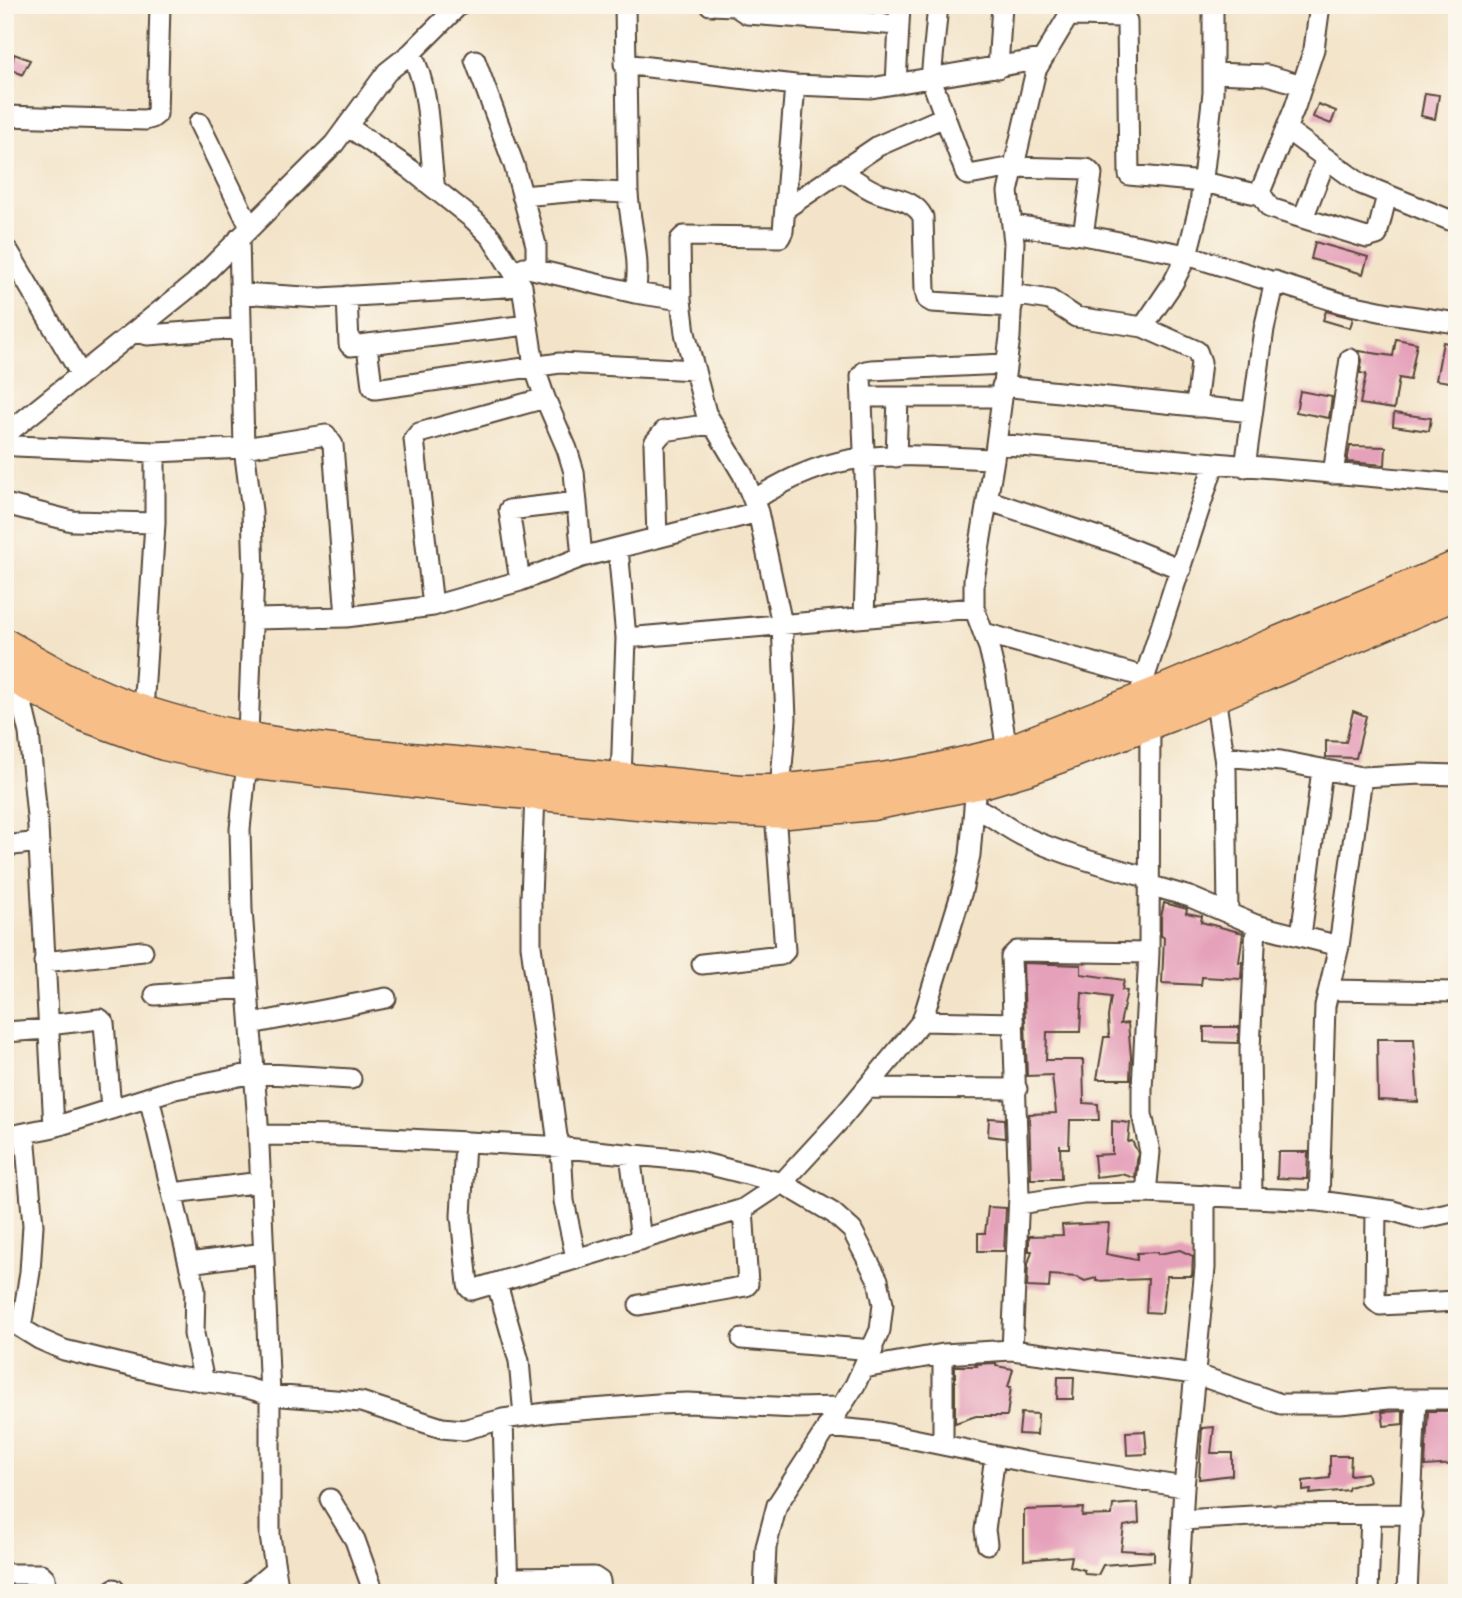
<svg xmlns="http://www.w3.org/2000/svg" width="1462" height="1598" viewBox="0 0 1462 1598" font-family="'Indie Flower',sans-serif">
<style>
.building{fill:#e5a0ba}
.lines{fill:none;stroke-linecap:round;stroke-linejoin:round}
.street-casing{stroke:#574638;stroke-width:23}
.primary-casing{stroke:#574638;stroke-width:35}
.street{stroke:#fff;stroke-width:19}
.primary{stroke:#f7be87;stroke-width:32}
</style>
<rect width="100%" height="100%" fill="#fbf7ec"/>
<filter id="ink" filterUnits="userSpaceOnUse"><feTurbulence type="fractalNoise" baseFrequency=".0143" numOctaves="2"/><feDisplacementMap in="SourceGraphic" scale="14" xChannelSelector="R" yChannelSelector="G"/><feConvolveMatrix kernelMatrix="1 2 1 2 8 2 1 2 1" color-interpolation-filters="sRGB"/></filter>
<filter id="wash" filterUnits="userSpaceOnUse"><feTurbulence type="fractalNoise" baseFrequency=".00686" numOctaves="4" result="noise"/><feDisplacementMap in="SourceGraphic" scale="28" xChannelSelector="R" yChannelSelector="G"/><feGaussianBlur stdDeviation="1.57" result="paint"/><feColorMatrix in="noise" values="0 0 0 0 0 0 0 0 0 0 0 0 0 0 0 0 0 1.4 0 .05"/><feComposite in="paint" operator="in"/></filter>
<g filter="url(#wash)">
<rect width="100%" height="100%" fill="#f3e4c9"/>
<g id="blocks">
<path class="building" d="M14,54L30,60L22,75L11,69Z
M1425,93L1439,95L1435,119L1421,116Z
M1318,104L1336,111L1331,124L1313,117Z
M1315,242L1368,257L1363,274L1311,259Z
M1326,311L1353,318L1350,328L1323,320Z
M1396,339L1417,343L1410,380L1399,378L1394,409L1360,404L1366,374L1360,373L1362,360L1359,351L1393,356Z
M1443,342L1457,345V383L1436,380Z
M1300,391L1332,397L1329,418L1296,412Z
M1394,413L1431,418L1429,431L1393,426Z
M1350,446L1386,447L1385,465L1347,462Z
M1353,711L1366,716L1356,758L1326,757V741L1346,742Z
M1164,903L1187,909L1186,913L1202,916L1201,922L1243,933L1239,962H1242L1241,979L1202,977L1201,985L1162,983L1164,937L1161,936V917Z
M1023,963L1081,965V974L1124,980L1122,990L1127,991L1120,1024L1128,1023L1131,1057L1130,1079H1097L1104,1037H1109L1108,1017L1111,997L1082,993L1080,1032H1047L1046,1060H1083L1084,1103L1098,1104L1099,1120H1070L1069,1148H1060V1144L1061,1179H1031L1029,1114L1056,1113L1052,1075L1027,1076Z
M1204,1027H1239L1238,1043L1204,1042Z
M1377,1039H1414L1418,1102L1378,1100Z
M989,1118L1004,1119L1005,1138L988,1136Z
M1112,1121L1130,1123L1128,1142L1132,1141L1138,1153L1135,1178L1122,1174L1096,1177L1094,1155L1112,1154Z
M1278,1152H1308L1307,1179L1277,1178Z
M988,1207L1006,1208L1004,1251H978V1233H985Z
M1109,1223L1106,1254L1137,1260V1253L1158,1252V1254L1180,1250L1193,1256L1192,1276H1167L1162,1313L1146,1312L1148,1279L1096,1281V1278L1085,1281L1077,1277L1050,1275L1049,1288L1027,1287L1028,1264L1032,1251H1029V1236L1063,1235L1062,1225Z
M996,1363V1366L1013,1369L1008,1387H1011L1007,1416H976L955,1423V1366H977L976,1364Z
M1058,1377H1074L1073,1399H1057Z
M1403,1411V1424L1384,1426L1382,1412Z
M1428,1411H1457V1464L1425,1466Z
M1021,1413L1038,1414L1037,1435L1019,1434Z
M1214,1427L1211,1453H1232V1475L1199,1479L1202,1428Z
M1145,1431L1147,1454L1127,1455L1126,1432Z
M1330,1456H1351L1350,1475L1367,1473L1369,1481L1349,1487L1348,1490L1310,1494L1311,1490L1303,1491V1481L1330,1478Z
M1138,1503L1139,1523L1124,1526L1121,1550L1154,1552V1561L1103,1565L1098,1575L1085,1574L1084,1570L1070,1566L1072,1556L1024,1560V1510L1083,1508L1082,1516L1112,1515L1113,1505Z"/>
</g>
</g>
<g filter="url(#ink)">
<use href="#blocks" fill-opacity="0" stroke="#574638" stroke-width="2"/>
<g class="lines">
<defs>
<path id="street" d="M625,5L628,193C630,227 642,260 635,293
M710,5L735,6L747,14L899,25
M938,5L931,79L966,174L969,175L1013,167L1087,169L1092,174L1091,181L1083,235
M1070,16L1124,17L1127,21L1129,175L1203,182L1256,194L1260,192L1295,107L1314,49L1320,5
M411,53C432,91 428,147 435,189
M475,60L514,165L536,245V269
M624,64L795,85L871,88L1042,59
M998,68L1002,5
M1213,73L1267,75L1302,85
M896,84L900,5
M5,116L145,120L152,118L157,114L160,5
M199,123L250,227
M347,126L410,169L474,220L491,237L522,286L534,366L545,398L567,449L574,472L582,557
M1286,129L1361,184L1457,223
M842,172C853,178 864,187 876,192C893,199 914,199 923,217L925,290L927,299L932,302L1012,307
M1260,192L1270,208L1367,238L1377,235L1387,195
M522,196L579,191L628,193
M785,209L878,146L944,117
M1303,218L1326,159
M1012,225L1083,235L1187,255L1341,303L1389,313L1457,323
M239,238L244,448L252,511L254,573L247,762L240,829L242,910L258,1123L270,1395V1536L279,1593
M9,252L80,373
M524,267L635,293L681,300
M240,293L321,298L522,286
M1012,294L1050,300L1076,317L1143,327L1197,351L1201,362L1196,407
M347,296L349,344L351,346L527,325
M1143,327L1173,283L1187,255L1200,204L1213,93V5
M135,332L148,335L241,328
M367,346L372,386L375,389L560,363L695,370
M1002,386L1252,412
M862,397H1001
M5,435L195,283L334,144L387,72L411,53L459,5
M5,442L16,446L155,452L244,448L326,435L333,445L346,617
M996,444L1457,484
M896,457L898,397
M1245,467L1264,329L1275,281
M1333,474L1350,359
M754,500C786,479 825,462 864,458C906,453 952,458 994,459
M987,500L1119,544L1181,569
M5,504L72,521L155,523
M657,538L654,443L664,431L711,424
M618,548L626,638L621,779
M520,581L509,510L577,502
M433,606L414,439L419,433L545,398
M864,617L867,525L861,376L865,371L871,370L1005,364
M254,619L346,617L433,606L520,581L582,557L758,512
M984,633L1145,677
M626,638L974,608
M16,678L29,733L38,827L54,1127
M1215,696L1226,770L1228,912
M1137,701L1214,464
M143,711L155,523V452
M1007,752L996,677L989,648L974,608V580L994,459L1010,337L1014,242L1008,192L1036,70L1075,5
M1224,756L1281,761L1362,777L1421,774L1457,775
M780,791L786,719L782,624L758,512L743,475L706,413L685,333L681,300L680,240L684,236L780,237L783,231L795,85
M535,794L531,898V946L557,1136L561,1149L564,1201L576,1258
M974,807C992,815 1007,829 1025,837C1062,854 1110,867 1149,878
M5,846L39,842
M1149,885L1190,897L1256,925L1339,946
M1301,936L1322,769
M44,962L143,951
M702,964L781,955L785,951L775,812
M1329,990L1457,992
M155,995L248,988
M922,1021L1014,1023
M251,1024L386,998
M48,1025L100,1019L104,1023L111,1109
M5,1032L48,1029
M868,1088L1017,1089
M149,1097L195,1289L194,1334L204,1382
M259,1135L347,1136L546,1146L695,1161L782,1183L833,1213L852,1230L878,1280L883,1304L880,1330L855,1385L777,1505L766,1547L764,1593
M5,1137L54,1127L175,1089L254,1073L351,1079
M465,1142L461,1216L468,1284L469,1288L472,1290L743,1209L782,1183L840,1120L922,1021L962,891L970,855L976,784
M630,1154L641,1240
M173,1193L261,1182
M1146,1193L1150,1152L1142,1114V1089L1149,953L1150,723
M1252,1198L1250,1049L1256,925
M1319,1201L1325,1006L1339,946L1362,777
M1019,1204L1083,1194L1146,1193L1319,1201L1393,1211L1420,1219L1457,1211
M1376,1209L1375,1301L1380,1305L1457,1301
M189,1263L264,1253
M497,1284L519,1361L524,1416
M639,1305L746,1286L748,1284L743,1209
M5,1318L39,1339L64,1350L171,1376L247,1388L270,1395L361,1402L442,1428L463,1430L503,1419L553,1412L658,1404L688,1403L796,1408L840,1407
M21,1328L30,1272L33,1225L25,1134
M742,1339L873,1350
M1012,1350L1019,1195L1011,957L1017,951L1149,953
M864,1368L943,1354L1012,1350L1195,1374L1281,1404H1340L1388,1399H1457
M503,1419L508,1593
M827,1427L879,1432L1026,1462L1184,1487
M943,1444V1354
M330,1499L355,1540L374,1593
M1182,1520L1270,1515L1412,1514
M987,1544L985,1530L995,1456
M5,1574H41L45,1578L47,1593
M507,1578L594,1577L600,1581L601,1593
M114,1589V1593
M248,1593L275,1570
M1178,1593L1184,1487L1205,1268V1195
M1368,1593L1371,1515
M1407,1593L1416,1399"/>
<path id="primary" d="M5,645C42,666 79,688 118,703C226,744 342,753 456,763C551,772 646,781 741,791H780L875,780L926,772L1003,754L1163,691L1457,567
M5,672L84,715L164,744L247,762L473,788L693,808L788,812L872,804L982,782L1029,768L1170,715L1457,593"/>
</defs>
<use href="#street" class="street-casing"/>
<use href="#primary" class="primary-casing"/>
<use href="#street" class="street"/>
<use href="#primary" class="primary"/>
</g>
</g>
<rect width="1462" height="1598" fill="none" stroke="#fbf7ec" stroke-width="28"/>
</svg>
